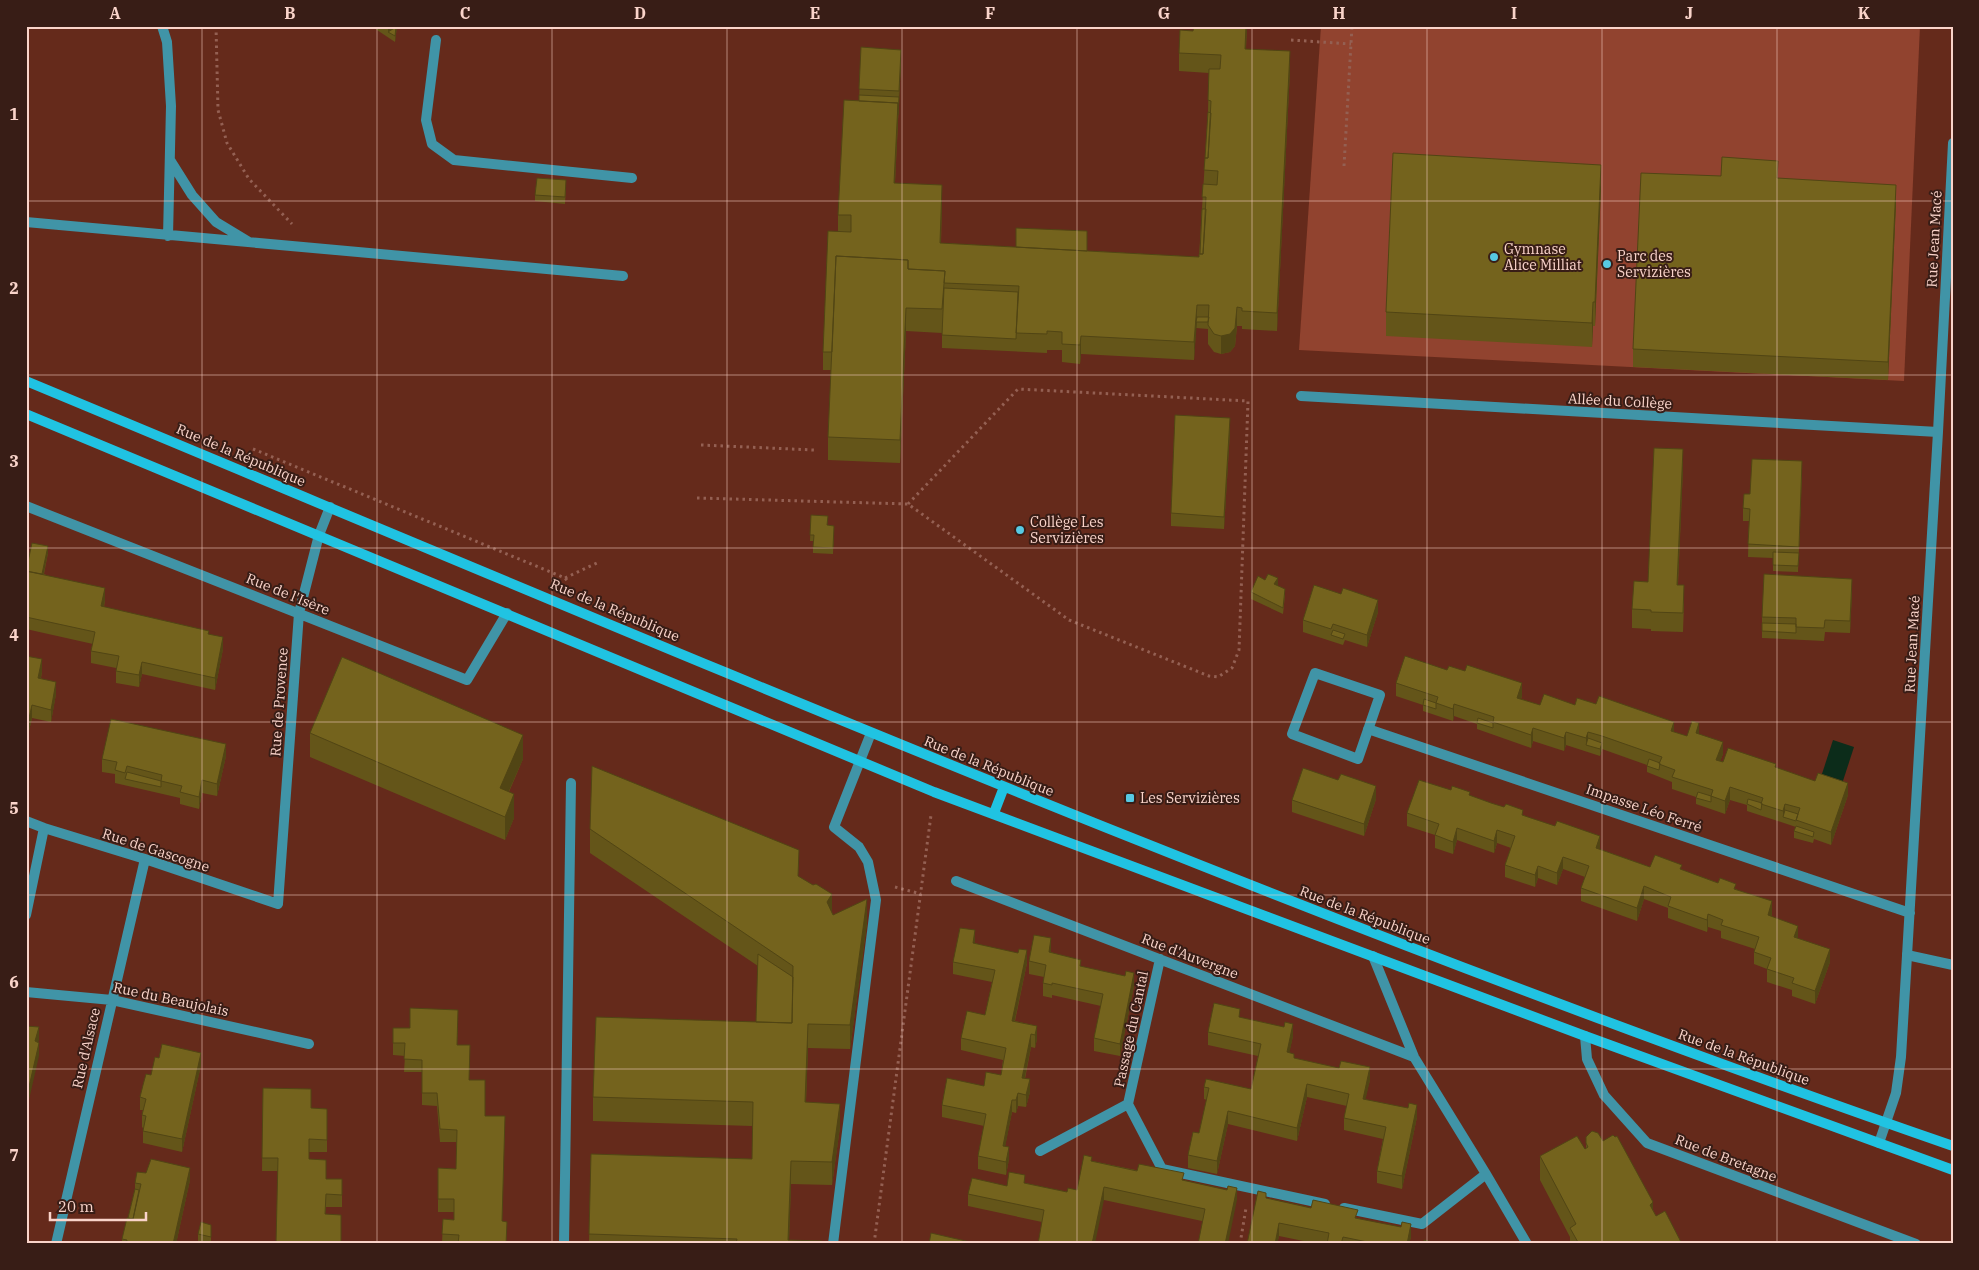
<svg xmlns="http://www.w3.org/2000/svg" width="1979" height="1270" viewBox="0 0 1979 1270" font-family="'IBM Plex Serif',serif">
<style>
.green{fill:#91432f}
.water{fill:#0c2c1a}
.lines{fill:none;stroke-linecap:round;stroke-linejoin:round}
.path{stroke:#946053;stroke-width:3;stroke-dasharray:2.5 4;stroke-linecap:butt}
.service{stroke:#4094a7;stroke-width:10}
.pedestrian{stroke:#4094a7;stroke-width:10}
.minor{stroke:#4094a7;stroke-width:10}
.secondary{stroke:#20c3e2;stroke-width:10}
.wall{fill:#645519}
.shaded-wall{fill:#514514}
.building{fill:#74631d;stroke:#514514}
.grid{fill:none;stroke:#fad4ca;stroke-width:1;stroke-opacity:0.55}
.poi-dot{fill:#57c9e3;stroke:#381d16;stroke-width:2}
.labels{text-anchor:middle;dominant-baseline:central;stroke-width:4;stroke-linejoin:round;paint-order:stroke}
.street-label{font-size:14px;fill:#fad4ca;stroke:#381d16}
.poi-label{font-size:14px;fill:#fad4ca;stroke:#381d16;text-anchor:start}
.neatline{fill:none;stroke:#fad4ca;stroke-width:2}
.grid-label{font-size:16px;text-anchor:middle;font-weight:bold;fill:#fad4ca}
</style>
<rect width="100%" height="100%" fill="#652a1b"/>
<path class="green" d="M1321,26H1920L1904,381L1299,350Z"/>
<path class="water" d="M1833,740L1854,747L1841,787L1820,780Z"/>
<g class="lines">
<path class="path" d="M216,26L218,110L227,143L249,179L292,224
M1291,40L1351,44
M1344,166L1352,26
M701,445L814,450
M253,449L565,578L569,583
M697,498L908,504L1069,620L1209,676L1218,677L1232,668L1239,650L1248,401L1018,389L908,504
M565,578L597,563
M895,887L921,894
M874,1244L931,815
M1240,1244L1246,1208"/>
<path class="service" d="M162,26L167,42L171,106L168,236
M170,160L192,195L216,222L249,242
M26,222L623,276
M1907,955L1953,965
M833,1244L876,900L868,862L859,847L834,827L871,733"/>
<path class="pedestrian" d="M436,40L426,120L432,144L454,160L632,178
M564,1244L571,783"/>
<path class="minor" d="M1301,396L1938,432
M26,506L467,680L507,613
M1315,673L1380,695L1358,759L1292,734Z
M1368,729L1910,913
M26,821L44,828L145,859L278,904L299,613L319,535L330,507
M956,881L1414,1057
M26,915L44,828
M1373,956L1414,1057L1486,1174L1527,1244
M26,992L112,1000L309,1044
M1585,1036L1587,1059L1604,1095L1647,1143L1916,1244
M1128,1104L1160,959
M1879,1143L1896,1093L1901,1057L1938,432L1953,143
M1040,1151L1128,1104L1162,1169L1325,1204
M1344,1208L1422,1224L1486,1174
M56,1244L145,859"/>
<path class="secondary" d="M26,381C664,646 1299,920 1953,1146
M26,414L934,792L1585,1036L1953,1170
M994,813L1004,787"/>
</g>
<path class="wall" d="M371,26H397L395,42Z
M1247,26L1246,49L1290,70L1277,331L1242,329V326H1237L1235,346L1230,352L1221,354L1214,352L1208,344V329L1196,328L1194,360L1081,354L1080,364L1062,362V350H1047V353L942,348V333L906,331L900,463L828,460V437L831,370H823V352L838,231V215L859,101L861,47L901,62L895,183L942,203L941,243L1199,257L1208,112L1209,73L1179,71V53L1193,31Z
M1778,178L1896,203L1888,380L1633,367V349Z
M566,186L565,204L535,201V195Z
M1601,188L1595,326H1593L1592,347L1386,336V312Z
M1230,431L1224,529L1171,526V513Z
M1683,468L1678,585L1684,604L1683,632L1651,631V629L1632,628V609L1648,582Z
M1802,473L1798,572L1773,571V558L1748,557L1749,521H1743V508L1750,494Z
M811,515L827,525L834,526L833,554L813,553V541H810Z
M48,553L44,574L105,600L104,607L209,634L223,649L215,690L142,674L139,687L116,683V668L91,663V651L93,644L26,629V570Z
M1265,580L1278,585L1277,586L1285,595L1283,614L1251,599V592Z
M1852,592L1850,633L1825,632L1824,641L1762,638V617Z
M1378,612L1367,647L1345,640L1343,645L1303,632V620Z
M26,656L42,672L41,678L56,694L51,722L32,718L26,744Z
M1396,683L1522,696L1521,699L1540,705H1575L1674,732L1687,736L1699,734L1723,754L1720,761L1776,768L1848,795L1831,845L1814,839L1813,843L1794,838V831L1796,827L1747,811V805L1730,800L1725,814L1696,804V797L1672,789V782L1647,772V765L1602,749L1600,756L1566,745L1564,751L1533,741L1531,748L1477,729V724L1454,716L1453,721L1423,711V705L1396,696Z
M310,733L523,759L509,792L514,818L505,840L310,757Z
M226,756L217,796L202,793L199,809L180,804V798L115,783V774L102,772V759Z
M1451,790L1470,796L1523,815L1599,849L1650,867L1682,870L1736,889L1772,914L1771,917L1798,938L1830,962L1815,1004L1792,996V990L1767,982V969L1754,964V952L1755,949L1721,938V931L1708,927L1707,932L1668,918V908L1644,899L1637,921L1581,901V888L1585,877L1563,869L1557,885L1538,878L1535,887L1505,877V865L1511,848L1497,843L1494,853L1457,840L1453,854L1435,848V835L1407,826V813Z
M1376,799L1364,836L1292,812V800Z
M590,829L799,877L832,912L833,915L867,923L850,1049L808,1048L806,1102L840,1127L832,1185L791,1184L789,1240L822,1244H589L591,1154L752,1159V1126L593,1121V1097L756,1022L758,966L590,853Z
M975,943L1027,963L1015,1021L1037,1026V1039L1035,1048L1031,1047L1025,1079L1030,1092L1026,1107L1018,1106L1016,1113L1012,1112L1005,1146L1009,1159L1006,1175L978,1169V1156L984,1126L942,1117V1105L984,1086L1001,1075L1003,1060L961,1050V1038L985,1015L992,982L953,974V962Z
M1051,950V952L1081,966L1134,986L1120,1056L1094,1051V1038L1101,1006L1052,995V998L1043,996V983L1044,977L1029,974V961Z
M1240,1017L1293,1036L1289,1053L1294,1058L1370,1080L1365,1099L1417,1117L1402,1189L1377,1183V1171L1383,1139L1344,1130V1118L1347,1106L1307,1097L1297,1141L1228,1124L1217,1174L1188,1168V1155L1199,1133L1207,1100L1204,1099V1087L1251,1089L1258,1056L1208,1045V1032Z
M393,1028H410L458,1045L469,1080L485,1116L502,1221L507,1244H442L443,1219L454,1220V1212H438V1168L456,1169V1142H440L437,1106L422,1105V1072H404L405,1056L393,1055Z
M201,1065L182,1152L143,1143V1128L142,1127V1115L143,1110H140V1097L151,1075Z
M263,1088L311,1108L327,1109V1152H309V1159L326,1179H342V1207H326L325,1214L341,1244L278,1171H262Z
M1586,1137L1603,1141L1653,1210L1656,1216L1682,1244H1570V1237L1540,1180V1156L1585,1149H1586Z
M1092,1161L1184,1180L1237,1200L1202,1221L1104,1200L1042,1222L968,1206V1194L1025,1183L1067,1192L1077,1190Z
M190,1180L176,1244H122V1239L128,1218L135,1189V1183Z
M1266,1198L1358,1218L1411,1237L1409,1244H1318L1279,1236L1277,1244H1247Z
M211,1231V1243L198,1241V1234Z"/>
<path class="shaded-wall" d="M388,26H397L395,42V34L388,32Z
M1246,26H1247L1245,67V49Z
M901,50V62L898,121L899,91Z
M1290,51V70L1277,331V313Z
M898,103V121L894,202V183Z
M1601,165V188L1595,326V302Z
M942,185V203L940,261V243Z
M1896,185V203L1888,380V362Z
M1593,302V326L1592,347V323Z
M1197,305V322L1194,360V342Z
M1237,307V326L1235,346L1230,352L1221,354V336Z
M906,308V331L900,463V440Z
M1081,336V354L1080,364V345Z
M1230,418V431L1224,529V517Z
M1683,449V468L1677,603V585Z
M48,546V553L41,586V580Z
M1278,578V585L1274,591V584Z
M1852,579V592L1850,633V621Z
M105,588V600L101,619V606Z
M1378,600V612L1367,647V635Z
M223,637V649L215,690V678Z
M42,659V672L38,690V678Z
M142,662V674L139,687V675Z
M56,682V694L51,722V710Z
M1522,683V696L1517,710V698Z
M1454,704V716L1453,721V709Z
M32,705V718L26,744V731Z
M1674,722V734L1671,731Z
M1699,723V736L1696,733Z
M1533,728V741L1531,748V735Z
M1566,732V745L1564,751V738Z
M1588,732V745H1586V738Z
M523,735V759L500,811V788Z
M1723,742V754L1716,773V760Z
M1602,743V749L1600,756V749Z
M226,744V756L217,796V784Z
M202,780V793L199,809V797Z
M1848,783V795L1831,845V832Z
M1376,786V799L1364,836V824Z
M1730,787V800L1725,814V801Z
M514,794V818L505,840V817Z
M1785,804V816L1783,817V823V811Z
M1457,828V840L1453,854V842Z
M1497,830V843L1494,853V841Z
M1600,836V848L1596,860V848Z
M1563,857V869L1557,885V873Z
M1538,866V878L1535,887V875Z
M1644,886V899L1637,921V908Z
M832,894V918L827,902Z
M867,899V923L850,1049V1025Z
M1772,901V914L1768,928V915Z
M1708,914V927L1707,932V920Z
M1798,926V938L1794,950V937Z
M975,930V943H973Z
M1051,938V950L1049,964V952Z
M1830,949V962L1815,1004V991Z
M1027,950V963L1012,1033V1021Z
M1134,973V986L1120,1056V1044Z
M808,1024V1048L805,1126V1102Z
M1293,1024V1036L1287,1065V1052Z
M1037,1026V1039L1035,1048V1035Z
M39,1027V1040L35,1054V1041Z
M1031,1034V1047L1022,1091V1078Z
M39,1043V1056L26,1113V1100Z
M201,1053V1065L182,1152V1139Z
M1370,1067V1080L1363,1111V1099Z
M1030,1079V1092L1026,1107V1095Z
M1307,1084V1097L1297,1141V1128Z
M1018,1093V1106L1016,1113V1100Z
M1012,1100V1112L1003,1158V1146Z
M840,1104V1127L832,1185V1162Z
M1417,1105V1117L1402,1189V1176Z
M1228,1111V1124L1217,1174V1161Z
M1009,1147V1159L1006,1175V1162Z
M791,1161V1184L789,1244H788Z
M190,1168V1180L176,1244H173Z
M1104,1187V1200L1095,1244H1092Z
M1237,1188V1200L1228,1244H1225Z
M1653,1202V1226L1650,1205Z
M1279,1223V1236L1277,1244H1275Z
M1411,1224V1237L1409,1244H1407Z"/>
<path class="building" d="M1194,26H1246L1245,49L1290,51L1277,313L1242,311V308L1237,307L1235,328L1230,334L1221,336L1214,334L1208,325L1209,305H1197L1194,342L1081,336L1080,345L1062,344V332L1047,331V334L1016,333L1019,286L944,283L945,271L908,269V260L836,256L832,352H823L828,231L851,232V215H838L844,100L898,103L894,183L942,185L940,243L1199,257V254H1203L1206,197H1202L1203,184L1217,185L1218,171L1204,170L1205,158H1208L1211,101L1208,100L1209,69H1220L1221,55L1179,53L1180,30L1193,31Z
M396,27L395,36L388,32Z
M861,47L901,50L899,91L859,89Z
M859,95L899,97L898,115V103L859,101Z
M1208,112L1211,113L1208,158H1205Z
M1393,153L1601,165L1595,302H1593L1592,323L1386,312Z
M1722,157L1778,161L1777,178L1896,185L1888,362L1633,349L1641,173L1721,176Z
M537,178L566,180L565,197L535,195Z
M1202,209H1206L1203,254H1200Z
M1016,228L1087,231V251L1016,247Z
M836,256L908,260V269L945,271L942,309L906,308L900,440L828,437Z
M944,288L1018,292L1016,339L942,335Z
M1197,317H1209L1208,322H1196Z
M1175,415L1230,418L1224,517L1171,513Z
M1654,448L1683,449L1677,585H1684L1683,613L1651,612V610L1632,609L1634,581L1648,582Z
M1752,459L1802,461L1799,547L1748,544L1750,509L1743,508L1744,494H1750Z
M811,515L828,516L827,525L834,526L833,548L813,547L814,535H810Z
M32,543L48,546L42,574L26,571Z
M1773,552L1799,553L1798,566L1773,565Z
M26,571L105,588L101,606L209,631L208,634L223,637L215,678L142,662L139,675L116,671L119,656L91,651L95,632L26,617Z
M1268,574L1278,578L1274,584L1285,589L1283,608L1251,592L1258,576L1265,580Z
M1764,574L1852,579L1850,621L1825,620L1824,628L1796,627V618L1762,617Z
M1314,585L1341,594L1343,588L1378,600L1367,635L1333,624L1331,629L1303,620Z
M1762,623L1796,624V633L1762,631Z
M1333,630L1345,634L1343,639L1331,635Z
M26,656L42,659L38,678L56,682L51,710L32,705L26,731Z
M1405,656L1447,670L1449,666L1465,671L1467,665L1522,683L1517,698L1540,705L1544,694L1575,705L1577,698L1596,704L1599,696L1674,722L1671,731L1687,736L1692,721L1699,723L1696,733L1723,742L1716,760L1723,762L1728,748L1776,764L1775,767L1815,781L1818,773L1848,783L1831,832L1796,820L1800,808L1785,804L1783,811L1761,804L1763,798L1730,787L1725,801L1711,796L1713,790L1672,777L1675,770L1659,764L1662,757L1602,736L1588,732L1586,738L1566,732L1564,738L1533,728L1531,735L1493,722L1494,717L1454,704L1453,709L1436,703L1438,697L1396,683Z
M342,657L523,735L500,788L514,794L505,817L310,733Z
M1424,699L1436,703V709L1423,705Z
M1478,718L1493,723V728L1477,723Z
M111,719L226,744L217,784L202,780L199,797L180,792L182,786L161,781L162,775L127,766L125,773L115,770L117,762L102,759Z
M1588,738L1602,743L1600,749L1586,745Z
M1649,759L1660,763L1659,770L1647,766Z
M592,766L799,850L798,876L813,885L816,884L832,894L827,902L833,915L867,899L850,1025L808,1024L805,1102L840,1104L832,1162L791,1161L788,1240L822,1241L821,1244H736L737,1239L589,1234L591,1154L752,1159L753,1102L593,1097L596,1017L792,1023L793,966L590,829Z
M1303,768L1338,780L1341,774L1376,786L1364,824L1292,800Z
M127,772L161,781V787L125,779Z
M1419,780L1451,790L1452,786L1470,792L1469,795L1491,803L1504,807L1506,804L1523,810L1522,815L1555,826L1557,821L1600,836L1596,848L1650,867L1655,855L1682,865L1680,869L1718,883L1720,878L1736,884L1734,889L1772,901L1768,915L1798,926L1794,937L1830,949L1815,991L1792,983L1794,978L1767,969L1771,958L1754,952L1759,937L1721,925L1723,920L1708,914L1707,920L1668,906L1671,897L1644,886L1637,908L1581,888L1589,866L1563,857L1557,873L1538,866L1535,875L1505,865L1515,836L1497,830L1494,841L1457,828L1453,842L1435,835L1439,824L1407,813Z
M1698,792L1711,796V802L1696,798Z
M1748,799L1762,803L1761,810L1747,804Z
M1785,810L1798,814L1796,821L1783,817Z
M1796,826L1814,832L1813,837L1794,831Z
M960,928L975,930L973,943L1018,953L1019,949L1027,950L1012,1021L1037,1026L1035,1035L1031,1034L1022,1078L1030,1079L1026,1095L1018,1093L1016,1100H1012L1003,1146L1009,1147L1006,1162L978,1156L986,1114L942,1105L947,1078L984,1086L986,1072L1001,1075L1006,1048L961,1038L967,1011L985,1015L995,970L953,962Z
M1034,935L1051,938L1049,952L1081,960L1080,966L1125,976L1126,971L1134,973L1120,1044L1094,1038L1103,994L1052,983V985L1043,983L1046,965L1029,961Z
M758,954L793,977L792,1023L756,1022Z
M1214,1003L1240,1009L1239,1017L1284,1027L1285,1022L1293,1024L1287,1052L1294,1054V1058L1339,1068L1341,1061L1370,1067L1363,1099L1408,1108L1409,1103L1417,1105L1402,1176L1377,1171L1386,1127L1344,1118L1349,1094L1307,1084L1297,1128L1228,1111L1217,1161L1188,1155L1193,1132L1199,1133L1209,1088L1204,1087L1206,1079L1251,1089L1261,1044L1208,1032Z
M410,1008L458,1010L457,1045H470L469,1080H485V1116H505L502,1221L507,1222L506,1244H458L459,1235L442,1234L443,1219L454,1220V1199H438V1168L456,1169L457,1130L440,1129L437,1093H422V1060L404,1059L405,1043H393V1028H410Z
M26,1026L39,1027L35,1041L39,1043L26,1100Z
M162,1044L201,1053L182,1139L143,1131L146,1116L142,1115L146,1099L140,1097L143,1085L146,1074L151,1075L155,1057L159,1058Z
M263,1088L311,1089V1108L327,1109V1140L309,1139V1159L326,1160V1179H342V1195L326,1194L325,1214L341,1215V1244H276L278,1158H262Z
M1592,1131L1598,1133L1603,1141L1613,1135L1615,1137L1617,1136L1653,1202L1650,1205L1656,1216L1665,1211L1682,1244H1579L1570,1228L1576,1224L1540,1156L1577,1136L1585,1149L1588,1147L1586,1143V1137Z
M1084,1155L1092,1157L1091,1161L1137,1171L1139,1164L1184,1173L1182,1180L1227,1190L1228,1186L1237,1188L1225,1244H1198L1205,1209L1104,1187L1092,1244H1038L1044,1210L968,1194L972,1178L1007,1186L1009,1172L1025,1175L1024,1183L1067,1192L1068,1188L1077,1190Z
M151,1159L190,1168L173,1244H126L127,1240L122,1239L127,1218L133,1219L141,1184L135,1183L137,1172L146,1173Z
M135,1189L139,1190L133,1219L128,1218Z
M1258,1191L1266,1193V1198L1311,1208L1313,1200L1358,1210L1355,1218L1401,1227L1402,1222L1411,1224L1407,1244H1377L1343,1237L1341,1244H1327L1329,1233L1279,1223L1275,1244H1247Z
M201,1222L211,1225V1237L198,1234Z
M931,1233L979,1244H929Z
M1424,1240L1440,1244H1424Z"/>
<path class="grid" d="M202,26V1244M377,26V1244M552,26V1244M727,26V1244M902,26V1244M1077,26V1244M1252,26V1244M1427,26V1244M1602,26V1244M1777,26V1244M26,201H1953M26,375H1953M26,548H1953M26,722H1953M26,895H1953M26,1069H1953"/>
<g class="poi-dot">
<circle cx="1494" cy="257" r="5"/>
<circle cx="1607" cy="264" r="5"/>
<circle cx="1020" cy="530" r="5"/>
<rect x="1125" y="793" width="10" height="10" rx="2.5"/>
</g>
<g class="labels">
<g class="street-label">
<text transform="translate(1934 239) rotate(-87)">Rue Jean Macé</text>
<text transform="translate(1620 401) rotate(3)">Allée du Collège</text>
<text transform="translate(241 455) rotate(23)">Rue de la République</text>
<text transform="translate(288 594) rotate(22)">Rue de l'Isère</text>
<text transform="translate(615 610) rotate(23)">Rue de la République</text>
<text transform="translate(1912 644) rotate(-87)">Rue Jean Macé</text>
<text transform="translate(279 702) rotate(-86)">Rue de Provence</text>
<text transform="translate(989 766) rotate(22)">Rue de la République</text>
<text transform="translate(1644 808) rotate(19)">Impasse Léo Ferré</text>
<text transform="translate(156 850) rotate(18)">Rue de Gascogne</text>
<text transform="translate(1365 915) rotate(21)">Rue de la République</text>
<text transform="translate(1190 956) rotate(21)">Rue d'Auvergne</text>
<text transform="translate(171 999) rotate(12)">Rue du Beaujolais</text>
<text transform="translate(1131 1029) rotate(-78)">Passage du Cantal</text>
<text transform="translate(86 1048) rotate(-77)">Rue d'Alsace</text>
<text transform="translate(1744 1057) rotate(20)">Rue de la République</text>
<text transform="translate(1726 1158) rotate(21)">Rue de Bretagne</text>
</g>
<g class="poi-label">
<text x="1504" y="249">Gymnase<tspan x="1504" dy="16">Alice Milliat</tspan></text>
<text x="1617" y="256">Parc des<tspan x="1617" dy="16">Servizières</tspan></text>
<text x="1030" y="522">Collège Les<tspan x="1030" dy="16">Servizières</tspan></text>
<text x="1140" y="798">Les Servizières</text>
</g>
</g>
<rect width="1979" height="1270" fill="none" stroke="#381d16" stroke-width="55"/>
<path d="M50 1212v8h96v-8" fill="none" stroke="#fad4ca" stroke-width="2.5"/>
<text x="58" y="1212" font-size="15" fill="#fad4ca" stroke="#381d16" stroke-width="4" paint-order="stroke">20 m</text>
<rect x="28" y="28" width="1924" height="1214" class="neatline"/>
<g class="grid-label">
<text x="115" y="19">A</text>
<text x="290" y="19">B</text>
<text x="465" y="19">C</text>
<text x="640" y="19">D</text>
<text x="815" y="19">E</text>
<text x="990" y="19">F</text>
<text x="1164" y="19">G</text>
<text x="1339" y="19">H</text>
<text x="1514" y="19">I</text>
<text x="1689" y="19">J</text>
<text x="1864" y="19">K</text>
<text x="14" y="120">1</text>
<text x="14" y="294">2</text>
<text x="14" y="467">3</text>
<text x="14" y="641">4</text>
<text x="14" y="814">5</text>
<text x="14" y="988">6</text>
<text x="14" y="1161">7</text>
</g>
</svg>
